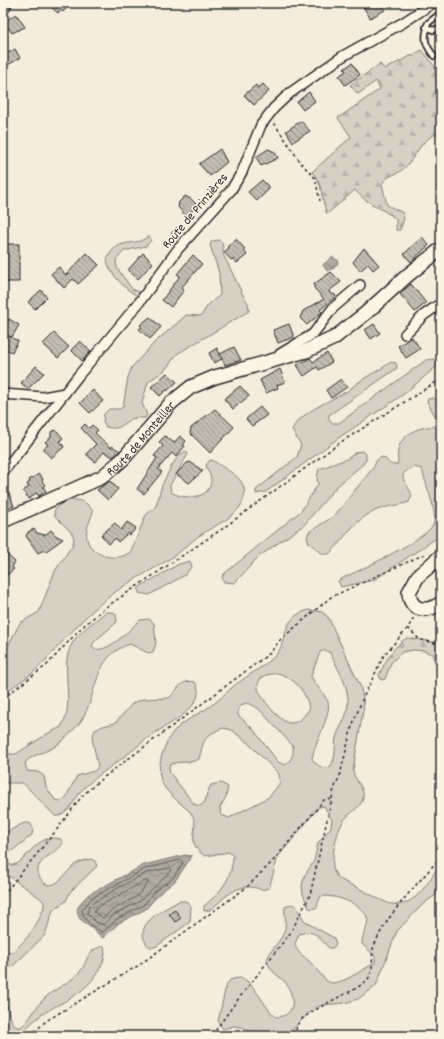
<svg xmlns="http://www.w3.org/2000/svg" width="444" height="1039" font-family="Dekko,sans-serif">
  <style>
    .green { fill: #d6d1c4; stroke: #807e78; fill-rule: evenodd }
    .forest { fill: url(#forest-firs); stroke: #807e78 }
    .water { fill: url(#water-waves); stroke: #7a7771 }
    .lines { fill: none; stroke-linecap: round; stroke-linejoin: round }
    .shore { stroke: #605e5a; stroke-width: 1 }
    .building { fill: url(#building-back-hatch); stroke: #2b2b2b }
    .lane-casing { stroke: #2b2b2b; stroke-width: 8 }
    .street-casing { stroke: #2b2b2b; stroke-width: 12 }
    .secondary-casing { stroke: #2b2b2b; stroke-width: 16 }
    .path { stroke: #2b2b2b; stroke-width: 1.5; stroke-dasharray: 3 3; stroke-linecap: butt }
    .lane { stroke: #fcf5e5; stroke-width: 4.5 }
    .street { stroke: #fcf5e5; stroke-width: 9 }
    .secondary { stroke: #fcf5e5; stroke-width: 13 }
    .labels { text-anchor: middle; stroke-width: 3; stroke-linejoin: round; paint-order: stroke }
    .street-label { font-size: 13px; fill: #2b2b2b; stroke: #fcf5e5 }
  </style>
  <defs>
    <pattern id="forest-firs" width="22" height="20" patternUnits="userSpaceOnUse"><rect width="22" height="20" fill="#d6d1c4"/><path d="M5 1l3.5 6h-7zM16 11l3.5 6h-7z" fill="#b8b4a9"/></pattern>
    <pattern id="water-waves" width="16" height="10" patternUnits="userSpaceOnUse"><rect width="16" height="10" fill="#afaaa0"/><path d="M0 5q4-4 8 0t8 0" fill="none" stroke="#8f8b83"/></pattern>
    <pattern id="building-back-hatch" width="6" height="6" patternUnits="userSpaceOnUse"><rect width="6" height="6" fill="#c2bdb1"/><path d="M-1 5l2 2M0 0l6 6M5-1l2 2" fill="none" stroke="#9e9a90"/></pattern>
  </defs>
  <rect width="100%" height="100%" fill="#f4edde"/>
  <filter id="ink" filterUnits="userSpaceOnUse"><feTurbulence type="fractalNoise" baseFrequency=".025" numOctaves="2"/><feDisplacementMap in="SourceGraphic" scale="8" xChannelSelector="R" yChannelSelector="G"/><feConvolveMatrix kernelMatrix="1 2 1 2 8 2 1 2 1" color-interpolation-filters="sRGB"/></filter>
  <g filter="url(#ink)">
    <g class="green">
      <path d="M147 237H150L151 240 146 246 124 251 116 260 117 268 132 289 141 293 139 296C129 294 103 268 108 257 118 237 136 247 147 237Z"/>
      <path d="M219 240 222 242 224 256 244 297 248 303 249 311 177 354 165 370 148 382 142 403 147 415 145 418C142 419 139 417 135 418 124 419 124 432 106 427L103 421 104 414 109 409H119L123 407 128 377 132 367 154 343 183 318 186 315 201 316 208 305 220 295 219 273 210 245 212 241Z"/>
      <path d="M434 359 437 362V366L404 394 337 439 266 492 256 494V490L297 457 301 445 292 430C297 415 329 401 342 394 349 391 355 384 362 380 372 373 382 369 391 362L396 363 397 368 393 371 329 415V420L332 423H339L426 360Z"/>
      <path d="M433 398 441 404V535L374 580 341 587 338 581 343 578C358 571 431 537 434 523 437 509 425 484 422 469L414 467C393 475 408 482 412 496L409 502C398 506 385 506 375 511 352 521 346 538 329 554H323L309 543 307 537 309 532 334 516 373 468 377 460 382 457 385 458C389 464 391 466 398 464 398 459 397 455 398 451 399 439 412 430 422 428 428 426 433 428 438 424L437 419 427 402 428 399Z"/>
      <path d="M186 451 188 454 170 485 171 492C184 500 211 500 211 480 211 474 207 471 206 465L210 460 214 461C226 471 248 477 244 497 240 517 214 525 199 536 189 543 181 552 171 558 150 572 128 581 109 597 82 617 62 644 38 668 28 678 14 684 3 696V655L20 623 39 612 55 571 73 544 74 538 71 532 55 516 54 511C63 497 85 495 93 512 90 521 85 530 87 539 91 557 120 563 131 551L146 515 156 506 162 485 171 467 179 455Z"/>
      <polygon points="362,451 366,454 366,460 363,464 336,487 304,525 258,557 235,583 224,582 222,577 224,574 301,511 318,484 317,477 319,469 347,459 356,452"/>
      <polygon points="190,561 192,566 185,575 149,595 139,593 138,589 141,586 179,564"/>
      <path d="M308 610 322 612 328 617 361 688 364 705 353 770C353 780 365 786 363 798 362 807 349 813 344 820 338 829 336 840 334 849 330 876 335 878 358 888 367 892 376 898 385 902 413 914 429 881 441 862V891L422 905 397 931 376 986 358 999 345 1003 322 1005 313 1009 294 1028 290 1036H258L242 1027 234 1026 223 1029 218 1021 219 1017 226 986 230 980C233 979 237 978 240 978 252 978 265 1009 276 1017 297 1017 295 995 285 982 281 977 274 974 271 969 269 966 268 962 267 960 270 949 280 943 284 932 287 923 284 915 285 907L291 904 296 906 304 920 309 924 334 938 336 944 333 948H329C318 937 316 929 299 934L295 944C295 951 305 957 310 962 316 968 321 976 327 981 337 989 364 968 375 963V956L362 944C361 935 370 926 367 917 363 904 332 893 320 897L317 907 312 909 309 908 303 894 302 885 305 875 314 861 318 843 331 827 332 820 324 806 319 807 278 857 269 888 262 890C239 880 227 896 210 910L204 911V906C221 892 232 879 233 856L229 852 205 856C183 842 202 828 191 813 182 804 170 796 163 785 154 769 164 744 174 731 181 723 200 713 209 707 219 701 226 692 235 685 248 675 262 668 274 657 290 642 278 619 308 610ZM325 650 330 653C341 675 354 693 345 718 342 725 338 730 336 738 334 748 337 758 330 767 322 770 317 765 312 759 314 745 332 713 328 702 324 692 315 686 311 676L320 652ZM278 673C294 678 307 692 309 709 305 716 298 724 289 723 280 722 259 696 258 688 257 685 259 682 260 679L266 675ZM248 703 258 708 293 746C294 754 292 760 285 765L278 762 253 729 238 715V709L243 704ZM223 728 232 730 248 743 279 774 280 783 269 797 229 818 221 815 220 807 226 797 228 787 221 783 211 785 207 793 205 802 200 806 194 804 170 773 169 766C177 759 189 765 199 759 204 740 203 736 223 728Z"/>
      <path d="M106 612H113L116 614 117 622 95 641 92 646 94 649C109 653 130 629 140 620L149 619 154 623 156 643 153 652 148 653 130 644C92 656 99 693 81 721 75 729 65 739 57 745 47 753 33 753 25 763L27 771 38 772 44 776 46 787 55 800 61 801 65 799 77 776 94 771 98 767 92 738 95 730 103 726 115 723 133 703 143 699 169 698C179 689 180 679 195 682 210 705 168 724 152 735 145 740 139 745 133 750 116 764 95 776 80 792 74 800 67 818 55 816L23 783H3V707L5 710V748L8 754H16L47 734 61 727C78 701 55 662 76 638 84 628 96 620 106 612Z"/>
      <path d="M24 823H30L33 828 32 835 7 855 9 865C27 868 32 832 61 839L63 843C58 853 43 856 39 866 37 870 38 875 40 878 53 898 67 869 76 864 81 861 86 860 91 859L95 861 97 866 70 892 66 901 53 910 45 935 12 967H8L3 963V952L10 953C23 946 41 921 44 906V902L40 898 3 872V834Z"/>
      <path d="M179 901H186L191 906 190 922 157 946C152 948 149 948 146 943 133 923 165 909 179 901Z"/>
      <path d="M104 946C106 953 104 960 101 966 86 996 64 999 40 1016 32 1022 26 1028 20 1036H3V992L12 1022 16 1027H21C31 1019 34 1009 43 1000 53 989 68 984 78 974 89 963 84 950 104 946Z"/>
    </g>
    <g class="forest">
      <path d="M422 50 435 67 436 82 441 88V133C421 136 416 159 402 170 394 176 387 175 382 184L387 205 403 213 404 219 400 230H396V219C383 208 366 204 355 190L327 214C321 200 323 182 312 172L351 137 338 118 380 89 376 81 358 94 350 85 380 64 385 69Z"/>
      <path d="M407 638 441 643V664L435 663 432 654 424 651 414 650 402 652 391 663 385 679 381 680 379 675C385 662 394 645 407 638Z"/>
    </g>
    <g class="water">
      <polygon points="332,257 339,261 334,268 327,271 323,265"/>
      <polygon points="185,855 192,856 175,881 159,894 146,909 119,923 103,938 79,918 77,909 82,901 89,894 144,865"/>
    </g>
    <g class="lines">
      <g class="shore">
        <path d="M181 860 183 863 172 879 156 890 143 905 117 919 103 932C95 930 82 919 82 910L92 898 145 869Z"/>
        <polygon points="170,868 172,870 140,901 114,915 103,925 96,922 87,913 89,907 94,902 125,884 146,873"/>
        <polygon points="145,881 148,881 148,883 136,897 112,910 103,918 94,912 98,907"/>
      </g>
    </g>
    <g class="building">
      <polygon points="52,3 72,3 63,12 60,10 58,13 51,7 54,4"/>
      <polygon points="369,3 381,3 385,10 370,18 363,6"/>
      <polygon points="16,14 25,27 12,33 4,22"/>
      <polygon points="15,49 20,58 6,66 3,56"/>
      <polygon points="352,63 360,75 345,85 339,76 346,71 344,69"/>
      <polygon points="263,84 269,91 254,105 244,95 256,85 258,88"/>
      <polygon points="309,92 315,101 303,110 297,102"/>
      <polygon points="301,121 310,131 293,142 286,131"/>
      <polygon points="220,149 227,162 210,176 199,164"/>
      <polygon points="268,149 275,152 278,158 261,166 256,157"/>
      <polygon points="262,180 270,188 257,201 248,192"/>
      <polygon points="185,196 191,199 198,206 186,216 178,207 179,202"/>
      <polygon points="177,227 182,232 176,238 171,234"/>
      <polygon points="422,237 429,245 411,262 404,254"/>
      <polygon points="236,239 245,249 244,251 247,255 237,263 233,259 231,260 224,252 229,248 227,247"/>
      <rect x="3" y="244" width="16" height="38"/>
      <polygon points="364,248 379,265 373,270 368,264 360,271 353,262"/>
      <polygon points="87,253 99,265 78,284 73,279 64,288 51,274 59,267 66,275"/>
      <polygon points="143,253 153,263 138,279 128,270"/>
      <polygon points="193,255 202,264 181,288 184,290 171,307 162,300 180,276 177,274"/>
      <polygon points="331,272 341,282 329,291 332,295 334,294 336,296 320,310 322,312 307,325 300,318 303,311 324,299 314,288 314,284"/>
      <polygon points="411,284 426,303 415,312 400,294"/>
      <polygon points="41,290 47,297 35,309 28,302"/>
      <polygon points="150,317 161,327 150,339 139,329 142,327 140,325"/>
      <polygon points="9,319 19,325 12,337 8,336 18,341 12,352 3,348 3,342 7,336 3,334 3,330"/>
      <polygon points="289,324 294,337 278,343 273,330"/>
      <polygon points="374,324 380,333 371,339 365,330"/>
      <polygon points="54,333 69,347 58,358 43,344"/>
      <polygon points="412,337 420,349 406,358 398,346"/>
      <polygon points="80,341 91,351 82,361 71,350"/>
      <polygon points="234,347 241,360 225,365 220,354"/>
      <polygon points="217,348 222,359 214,363 209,353"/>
      <polygon points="327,353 332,362 319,370 317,367 304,376 297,365 310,358 313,362"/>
      <polygon points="36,366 44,373 28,389 21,383"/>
      <polygon points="280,369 285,382 277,385 278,388 266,393 260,380"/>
      <polygon points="167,373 177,382 167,391 166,390 160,396 151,387"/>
      <polygon points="341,379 347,387 331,398 326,390"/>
      <polygon points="240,386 249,396 233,409 224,399"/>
      <polygon points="93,390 103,401 90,413 80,403"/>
      <polygon points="260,407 267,415 252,426 246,419"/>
      <polygon points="215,409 234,427 210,453 190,433 191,428"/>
      <polygon points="85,424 89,428 92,425 98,430 95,433 111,448 112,446 120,451 113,457 104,452 95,462 86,454 96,444 81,428"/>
      <polygon points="54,430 57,431 63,438 60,441 64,447 51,458 43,449 48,445 45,442 51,437 51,432"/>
      <polygon points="165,436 174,443 180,436 186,441 183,445 185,446 176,457 172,453 158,469 162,472 144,494 137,489 157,458 154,456 163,446 159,442"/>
      <polygon points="190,462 203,471 189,483 176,474 187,463"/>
      <polygon points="39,474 43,479 42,481 45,485 43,487 46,491 39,496 36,493 29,499 23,491 29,487 27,484 30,482 29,480"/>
      <polygon points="110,481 118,489 108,500 97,490"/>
      <polygon points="9,493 14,506 3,510 3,496"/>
      <polygon points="127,522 136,528 130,535 128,533 118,542 116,538 109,544 101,535 115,523 121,530"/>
      <polygon points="34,529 37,533 45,535 51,530 55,535 63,539 45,552 44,550 38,553 26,536 28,532"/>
      <polygon points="6,554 15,562 12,567 14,569 7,575 3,571 3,557"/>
      <polygon points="175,910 181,918 175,922 169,914"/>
    </g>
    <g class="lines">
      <g class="lane-casing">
        <g id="lane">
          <polyline points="441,13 428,23 426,27 433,30 441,28"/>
          <path d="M427 29C423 40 427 47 434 56"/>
        </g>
      </g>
      <g class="street-casing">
        <g id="street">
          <polyline points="405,334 424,315 441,303"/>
          <polyline points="280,354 313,334 333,308 360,285"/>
          <polyline points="3,394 43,397 65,393"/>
          <polyline points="3,472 78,376 138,304 178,249 231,190 242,172 261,125 274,108 290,93 343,56 404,22 433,3"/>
        </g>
      </g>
      <g class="secondary-casing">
        <g id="secondary">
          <polyline points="3,7 5,3"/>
          <path id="s1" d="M3 521 102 477 123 459 171 403 191 387 215 377 306 351 334 338 366 313 408 275 441 249"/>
          <path d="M441 556 418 576 409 592C410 613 428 612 441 603"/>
        </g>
      </g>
      <g class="path">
        <polyline points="274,123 301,163 315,178 320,201"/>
        <polyline points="441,465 439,481 441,489"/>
        <polyline points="408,628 419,639 441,645"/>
        <polyline points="3,698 47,665 81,628 106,607 222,529 341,442 441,379"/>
        <polyline points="3,895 55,832 82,796 100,780 270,653 280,640 331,597 427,553"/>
        <polyline points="30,1036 46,1021 139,965 247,887 273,861 324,800 332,799"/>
        <polyline points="214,1036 217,1028 236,1002 291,932 310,895 334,789 340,775 352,726 363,698 384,655 408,628 414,617"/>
        <path d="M295 1036 297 1025 303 1018C313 1011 324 1005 335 999 345 994 357 989 366 981 376 972 370 957 374 946 388 911 418 885 441 856"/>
      </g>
      <use href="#lane" class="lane"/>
      <use href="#street" class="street"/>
      <use href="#secondary" class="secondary"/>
    </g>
  </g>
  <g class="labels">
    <g class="street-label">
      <text transform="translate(194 210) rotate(-50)" y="5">Route de Prinzières</text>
      <text dy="5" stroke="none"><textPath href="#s1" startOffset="163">Route de Monteiller</textPath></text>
    </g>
  </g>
  <rect width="444" height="1039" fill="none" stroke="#fcf5e5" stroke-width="16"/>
  <rect x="8" y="8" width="428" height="1023" fill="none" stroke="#2b2b2b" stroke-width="1.5" filter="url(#ink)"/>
</svg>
